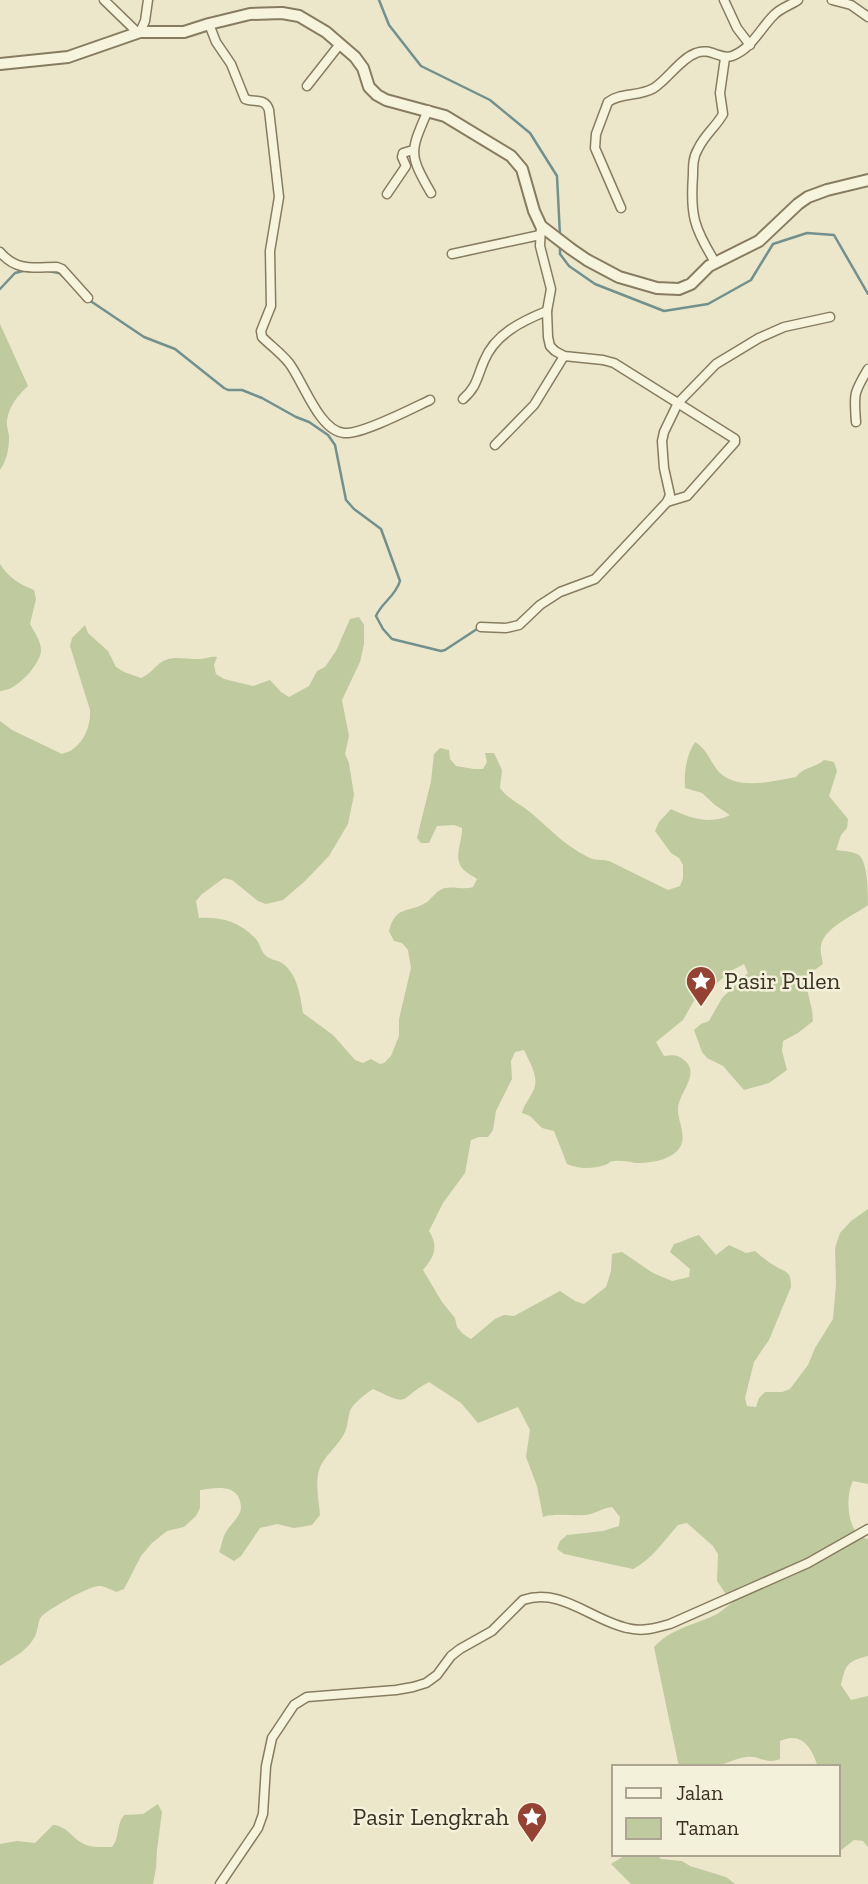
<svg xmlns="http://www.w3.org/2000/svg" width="868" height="1884" font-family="'Zilla Slab',serif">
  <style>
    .green { fill: #bfca9f }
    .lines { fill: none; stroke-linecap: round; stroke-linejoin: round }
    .stream { stroke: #72908d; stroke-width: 2.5 }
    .minor-casing { stroke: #887c60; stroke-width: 11 }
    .tertiary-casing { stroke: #887c60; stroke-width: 14 }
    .minor { stroke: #f7f4de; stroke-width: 8 }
    .tertiary { stroke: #f7f4de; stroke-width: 10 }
    .labels { text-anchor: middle; stroke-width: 5; stroke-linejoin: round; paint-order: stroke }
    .poi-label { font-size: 24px; fill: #3a3122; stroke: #f4f1da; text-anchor: start }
  </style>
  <rect width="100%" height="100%" fill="#ece7cb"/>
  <g class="green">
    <path d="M0 324 28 386C18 395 9 406 7 420 6 425 9 432 9 437 9 449 7 460 0 470Z"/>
    <path d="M0 564C9 578 19 584 34 590L36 599 30 624C34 632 42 642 41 652 39 664 22 683 11 688 9 689 2 691 0 691Z"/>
    <path d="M359 617 364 625V644L360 662 342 700 349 736 345 754 349 763 354 795 348 824 329 856 305 881 283 900 266 904 258 901 232 880 224 878 202 894 196 901 199 918C221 917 238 921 255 938 260 943 261 952 266 956 271 960 277 960 282 963 298 975 300 995 303 1013L333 1035 355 1060 363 1063 371 1059 380 1064 384 1063 391 1056 399 1036V1019L411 968 408 950 402 943 394 941 389 931C396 904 409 914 427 902 433 897 437 890 445 888 455 886 464 890 473 887L477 879C473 876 465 872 462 868 453 857 463 840 462 828L454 825 437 826 429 843H421L417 838 431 781 434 754 440 748 449 750 450 759 456 766 474 769H483L487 762 485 753H494L502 770 500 788C508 799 520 804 530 812 549 828 565 846 588 857 594 861 602 859 609 861L668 890 680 886 683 878V865L679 858 671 853 655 831 659 822 671 809C689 818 711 825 730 815L715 805 702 793 685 788C684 772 686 756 695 742 708 750 710 762 719 772 737 791 774 781 796 777 803 767 815 768 824 760L834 762 837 771 829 796 848 819 847 828 841 835 836 850C843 851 853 851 859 855 868 863 868 893 868 905 855 915 823 928 821 946 820 951 822 959 823 964L809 974 805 981 812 1010 813 1021 798 1033 783 1041 782 1051 787 1070 769 1083 744 1090 723 1066 707 1058 702 1052 694 1030 701 1024 709 1021 722 998 748 973 744 964 729 972 716 984 707 985 695 999 683 1020 656 1042 664 1056C671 1055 678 1054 684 1060 702 1074 677 1094 678 1110 678 1123 689 1139 677 1151 667 1161 650 1163 636 1163 629 1162 622 1160 615 1161 606 1162 613 1162 605 1165 592 1169 579 1169 567 1164L554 1131 542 1128 530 1116 522 1113C524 1105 528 1101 532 1093 541 1079 530 1063 524 1050L515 1052 511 1061 512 1079 496 1111 493 1130 488 1137H479L471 1140 465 1173 443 1203 429 1231C439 1247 434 1257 423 1270L442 1302 455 1318 457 1327 463 1334 471 1339 495 1319 504 1315 514 1316 560 1291 575 1301 584 1304 606 1287 611 1271 612 1254 622 1252 653 1273 672 1281 689 1277 690 1269 670 1252 674 1244C683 1242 690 1237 699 1235L716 1255 729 1245 746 1253 755 1251C761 1256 768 1262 775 1266 786 1273 791 1270 791 1287L769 1340 754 1362 745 1398 747 1406 756 1407 759 1398 765 1392H782L790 1389 808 1365 815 1348 833 1319 836 1284 835 1248 840 1233 851 1221 868 1209V1484L853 1481C845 1496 846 1536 868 1539V1656C846 1662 846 1664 841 1685L851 1700 868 1696V1847L863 1841 854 1840 840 1851 838 1850V1767H818C812 1748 802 1731 780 1741V1759C765 1765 760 1755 746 1757 736 1758 725 1765 713 1766 702 1768 690 1767 679 1767L654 1647C669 1630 693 1625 713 1616 720 1613 726 1607 732 1603L717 1581 718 1554 713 1546 687 1523 678 1525C664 1541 652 1559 633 1569L564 1554 557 1549 560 1541 567 1535 603 1531 619 1526 620 1517 612 1507C601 1508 594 1515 584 1515 570 1516 556 1513 543 1517L537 1486 526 1457 530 1430 518 1407 478 1423 461 1403 429 1382C397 1399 413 1408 373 1389 365 1394 358 1400 352 1407 347 1415 349 1425 344 1434 338 1446 323 1457 319 1470 315 1484 319 1501 320 1515L312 1525 294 1528 277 1524 260 1528 241 1556 234 1561 219 1552C222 1546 222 1538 226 1532 229 1526 236 1521 239 1514 242 1510 241 1503 239 1498 233 1484 213 1488 200 1490V1508L196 1516 184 1527 167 1531 152 1543 141 1556 124 1589 116 1592C112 1590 106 1587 101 1586 91 1584 53 1607 44 1614 37 1620 39 1626 36 1634 30 1649 13 1658 0 1666V721L12 730 62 754C66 752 70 752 73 749 85 741 91 724 90 710L70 646 72 638 85 625 88 633 108 651 116 667 124 672 141 678C150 674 153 669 160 663 172 654 187 660 200 659 207 659 210 656 217 657L214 665 216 674 224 679 253 686 270 680 281 692 289 697 309 686 317 671 325 667 336 651 350 619Z"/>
    <path d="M158 1804 162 1812 157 1850 156 1868 153 1884H0V1844L17 1841 35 1843 53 1825C67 1826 71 1837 82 1843 90 1848 103 1847 112 1847 120 1837 116 1825 124 1815L143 1814Z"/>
    <polygon points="627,1854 656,1854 661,1859 682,1861 690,1866 726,1877 735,1884 631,1884 611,1864"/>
  </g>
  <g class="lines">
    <g class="stream">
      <polyline points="379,0 389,25 421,66 490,100 530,133 557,176 560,236"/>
      <polyline points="560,247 560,254 569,266 595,284 664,311 708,304 751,280 773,244 807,233 834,235 868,294"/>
      <polyline points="48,271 59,273 64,277"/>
      <polyline points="0,289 15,273 27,270"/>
      <path d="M89 300 144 337 175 349 224 388 228 390H242L262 398 296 417 309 422 328 435 335 445 346 500 354 509 381 529 400 581C395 597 382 602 376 616L383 629 392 639 441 651 445 650 477 629H480"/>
    </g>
    <g class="minor-casing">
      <g id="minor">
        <polyline points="104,0 137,32"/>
        <polyline points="724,0 737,28 750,45"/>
        <polyline points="832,0 851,5 868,17"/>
        <path d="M209 24 216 42 231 64 245 99C254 103 265 97 269 110L279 197 270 251 271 306 261 331 262 337C271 346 281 353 289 363 303 381 319 431 344 433 361 435 413 408 430 400"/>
        <polyline points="140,32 145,21 148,0"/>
        <polyline points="307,86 340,44"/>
        <path d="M428 110C410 152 408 153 431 193"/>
        <polyline points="387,194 406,166 402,157 403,153 413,150"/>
        <path d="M621 208 595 148 596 134 608 102C621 92 639 97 654 88 669 78 680 59 696 53 710 47 720 60 732 56 753 48 760 28 775 14 781 8 791 5 798 0"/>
        <polyline points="541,226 540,246 551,289 547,311 548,337 550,346 555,351 564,356 603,360 614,363 735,439 735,442 687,496 667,502"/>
        <path d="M0 252C17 272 34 267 57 267L62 269 88 298"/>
        <polyline points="452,254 540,235"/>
        <path d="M715 262C694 228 690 215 693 175 693 166 693 157 698 149 705 134 716 127 723 114L720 93 725 58"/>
        <path d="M463 399C477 387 477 377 484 361 495 334 522 321 547 311"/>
        <path d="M856 422C854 394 853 394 868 369"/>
        <polyline points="495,445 534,405 564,356"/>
        <polyline points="481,627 506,628 519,625 540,605 560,592 595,579 667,502 670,495 664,468 662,441 664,432 678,403 716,364 759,338 784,327 830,317"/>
        <path d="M220 1884 258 1828 263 1814 266 1766 272 1738 294 1705 307 1697 396 1690 413 1687 426 1683 437 1675 451 1656 460 1649 492 1631 523 1600C561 1587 591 1620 627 1628 642 1632 656 1628 670 1624L808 1563 868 1529"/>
      </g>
    </g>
    <g class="tertiary-casing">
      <polyline id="tertiary" points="0,64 68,57 140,32 184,32 209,24 250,14 282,13 299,16 326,32 355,57 363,68 369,87 377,95 386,100 445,116 511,156 522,169 534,211 541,226 571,249 587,260 619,277 657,288 679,289 691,284 709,266 759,241 798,204 808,197 827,190 868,180"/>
    </g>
    <use href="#minor" class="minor"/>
    <use href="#tertiary" class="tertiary"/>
  </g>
  <defs>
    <g id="sight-pin" transform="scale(1.575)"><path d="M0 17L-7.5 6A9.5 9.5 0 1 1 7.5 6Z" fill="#934234" stroke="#f4f1da"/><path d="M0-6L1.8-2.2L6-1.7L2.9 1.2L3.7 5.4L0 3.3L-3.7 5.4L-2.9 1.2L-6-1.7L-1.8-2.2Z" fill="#fff"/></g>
  </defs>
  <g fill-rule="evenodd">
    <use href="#sight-pin" x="701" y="981"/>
    <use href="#sight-pin" x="532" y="1817"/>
  </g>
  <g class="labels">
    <g class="poi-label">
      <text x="724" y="989">Pasir Pulen</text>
      <text x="509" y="1825" text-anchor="end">Pasir Lengkrah</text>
    </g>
  </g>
  <rect x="612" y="1765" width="228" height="91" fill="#f4f1da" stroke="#aaa490" stroke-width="2"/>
  <rect x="626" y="1788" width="35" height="10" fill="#f7f4de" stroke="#aaa490" stroke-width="2"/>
  <text x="676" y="1800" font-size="21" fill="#3a3122">Jalan</text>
  <rect x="626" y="1818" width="35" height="21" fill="#bfca9f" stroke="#aaa490" stroke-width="2"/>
  <text x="676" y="1835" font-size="21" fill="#3a3122">Taman</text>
</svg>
